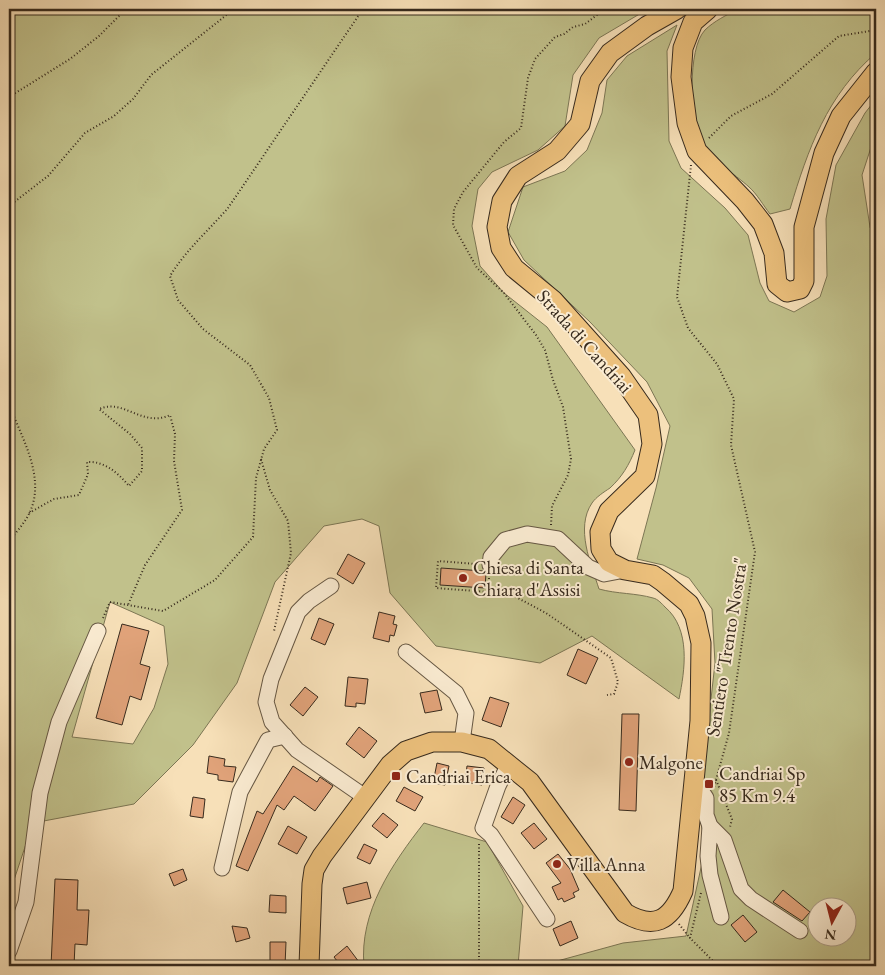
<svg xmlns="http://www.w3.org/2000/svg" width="885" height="975" font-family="'EB Garamond',serif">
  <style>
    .green { fill: #c1c18b; stroke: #7c7654; fill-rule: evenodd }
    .building { fill: #e1a37a; stroke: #372a1d }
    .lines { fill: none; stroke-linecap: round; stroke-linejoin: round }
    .minor-casing { stroke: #675844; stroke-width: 17 }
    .major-casing { stroke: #372a1d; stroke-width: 21 }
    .path { stroke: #372a1d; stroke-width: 2; stroke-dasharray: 1 2.5; stroke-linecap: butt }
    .minor { stroke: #faebd1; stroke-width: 15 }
    .major { stroke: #ecc07c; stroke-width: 19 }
    .poi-dot { fill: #8f2418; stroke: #faebd1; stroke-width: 2 }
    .labels { text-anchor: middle; stroke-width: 4; stroke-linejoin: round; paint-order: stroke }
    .street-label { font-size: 19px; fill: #372a1d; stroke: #faebd1 }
    .poi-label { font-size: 19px; fill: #372a1d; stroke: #faebd1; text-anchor: start }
  </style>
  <rect width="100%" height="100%" fill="#f7e0b8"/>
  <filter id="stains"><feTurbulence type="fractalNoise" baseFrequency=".004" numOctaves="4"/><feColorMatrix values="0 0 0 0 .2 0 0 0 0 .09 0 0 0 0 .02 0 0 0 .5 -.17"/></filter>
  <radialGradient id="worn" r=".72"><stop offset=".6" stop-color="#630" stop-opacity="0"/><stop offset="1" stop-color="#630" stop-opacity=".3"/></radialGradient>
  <g class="green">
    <path d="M9 9H648L599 38 573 75 565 126 538 150 492 172 478 189 472 226 480 266 504 293 547 327 635 450C629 465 622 477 610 488 604 492 596 497 592 503 575 528 591 564 599 589 617 594 636 593 653 598 658 599 662 604 665 607 691 629 685 670 679 699L592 636 540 663 436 646 390 593 379 526 362 519 324 526 275 582 237 683 193 745 134 804 33 823 9 895ZM110 602 164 626 168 664 154 708 133 744 72 737Z"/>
    <path d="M738 9H876V53C827 95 808 149 790 209L770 214C763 205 757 194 749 187 735 174 709 159 701 142 690 119 687 49 705 30 714 21 727 15 738 9Z"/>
    <path d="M677 25 667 51 669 141 681 168 725 208 748 235 760 283 769 301 794 312 820 297 827 276 826 219 836 165 865 113 876 99V132L862 175 870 227 876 244V966H539L623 943 686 936 704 854 700 798 715 663 712 609 689 578 663 565 637 559 656 488 670 426 647 382 590 322 524 260 508 232 523 187 565 171 587 150 602 113 607 80 627 56ZM818 908H848V938H818Z"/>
    <path d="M424 823 487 842 523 906 518 966H364C359 912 392 864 424 823Z"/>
  </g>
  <g class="building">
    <polygon points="348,554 365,563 353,584 337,574"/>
    <polygon points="441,568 483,571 486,573 485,588 440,585"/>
    <polygon points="379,612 395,616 393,624 397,625 394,636 390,635 389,642 373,638"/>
    <polygon points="319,618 334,624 325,645 311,639"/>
    <polygon points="122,624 149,631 140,664 150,667 141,700 130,696 122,725 96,718"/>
    <polygon points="578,649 598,658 586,684 567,675"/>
    <polygon points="348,677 368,679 365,704 356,703 356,707 345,706"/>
    <polygon points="305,687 318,697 303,716 290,705"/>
    <polygon points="437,690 442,710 425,713 420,693"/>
    <polygon points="490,697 509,703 501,727 482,720"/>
    <polygon points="622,714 639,714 636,811 619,810"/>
    <polygon points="359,727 377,741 364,758 346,744"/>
    <polygon points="209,756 225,759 224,766 236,767 233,782 218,780 218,775 207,773"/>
    <polygon points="437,763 449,766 445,785 433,783"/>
    <polygon points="293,766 317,782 320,777 333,786 315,811 294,796 284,810 277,805 248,871 236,866 257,811 263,814"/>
    <polygon points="467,766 484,768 482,785 465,782"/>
    <polygon points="404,787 423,797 415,811 396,801"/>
    <polygon points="193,797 205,799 203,818 190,816"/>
    <polygon points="513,797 525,805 513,824 501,817"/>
    <polygon points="383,813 398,825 387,838 372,826"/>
    <polygon points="534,823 547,839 534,849 521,833"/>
    <polygon points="288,826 307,837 297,854 278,844"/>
    <polygon points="364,844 377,850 370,864 357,858"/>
    <polygon points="558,854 570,869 579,890 573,893 575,897 564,902 562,898 558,900 552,887 561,883 546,863"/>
    <polygon points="183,869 187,880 174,886 169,874"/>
    <polygon points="55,879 78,880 77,910 89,910 87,945 75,944 74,966 51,966"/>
    <polygon points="367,882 371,898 347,904 343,888"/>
    <polygon points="783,890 810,912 802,921 773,902"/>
    <polygon points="270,895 286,896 286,913 269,912"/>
    <polygon points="743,915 757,932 745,942 731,925"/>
    <polygon points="571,921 578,938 560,946 553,929"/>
    <polygon points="232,926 247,928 250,938 236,942"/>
    <polygon points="270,942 286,942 285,966 270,966"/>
    <polygon points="347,946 362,966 341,966 334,957"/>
  </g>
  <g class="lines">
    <g class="minor-casing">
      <g id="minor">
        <polyline points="490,565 491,557 505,540 527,534 558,539 588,567 604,574 625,570"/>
        <polyline points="331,586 309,601 298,612 271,679 266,702 272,722 297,750 365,797"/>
        <polyline points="406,652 456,693 466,713 462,742"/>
        <polyline points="509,764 498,786 483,828 491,835 547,919"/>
        <polyline points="693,778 706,798 706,815 710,826 724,840 741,889 751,899 800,931"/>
        <polyline points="710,826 708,856 710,875 721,917"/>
        <polyline points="222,868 240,792 268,740 285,736"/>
        <polyline points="9,951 26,902 40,793 59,722 98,631"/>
      </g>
    </g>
    <g class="major-casing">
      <g id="major">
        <polyline points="708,9 693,22 683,48 681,77 687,123 697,151 745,201 763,224 774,253 777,284 787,292 800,289 804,281 804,227 824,153 841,116 876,72"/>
        <path d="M309 966 312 884 314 870 322 856 390 765 406 751 432 742H462L489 749 530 782 625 913C654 930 670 921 683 891L700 721 701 643 695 616 689 604 663 582 653 575 625 570 609 562 601 549 600 532 609 511 645 476 652 444 648 415 621 376 553 300 514 268 501 248 497 227 502 201 518 176 557 151 580 124 590 81 610 53 647 26 677 9"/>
      </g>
    </g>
    <g class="path">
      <polyline points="9,97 70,59 99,36 126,9"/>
      <polyline points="709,138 731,116 772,94 839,36 876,30"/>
      <polyline points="691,165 677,297 688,328 717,364 734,399 731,445 755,552 729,733 714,787"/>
      <polyline points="9,206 48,176 85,133 114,116 133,99 151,75 234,9"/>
      <path d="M9 404C21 437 47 478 29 514 24 524 15 533 9 542"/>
      <polyline points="261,459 270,490 288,521 291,553 274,631"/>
      <path d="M29 513 54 499 79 495 88 474 87 462C105 461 118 473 129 486L142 471V448L130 434 99 409C124 398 142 428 170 415L175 434 174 461 182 510 145 565 128 605"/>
      <polyline points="551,525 552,506 568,475 571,459 563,407 553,380 545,350 536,335 504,293 477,268 453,225 454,209 463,192 504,142 521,128 528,78 535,59 555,37 564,34 573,27 585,24 605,9"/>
      <polyline points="476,564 438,561 436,588 488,592"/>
      <polyline points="489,578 488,592 514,596 546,613 611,658 618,682 614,694 607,695"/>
      <path d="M103 618 110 602 163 611 215 580 253 537 256 478 264 449 277 430 269 398 250 365 203 329 178 300 170 276C186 250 208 231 228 208L363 9"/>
      <polyline points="716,780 732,819 730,827"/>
      <polyline points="479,844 479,966"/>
      <polyline points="701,893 690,938 718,966"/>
      <polyline points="679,924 690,938"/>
    </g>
    <use href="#minor" class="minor"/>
    <use href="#major" class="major"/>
  </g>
  <g class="poi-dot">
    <circle cx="463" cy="578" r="5"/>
    <circle cx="629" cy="762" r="5"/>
    <rect x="391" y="771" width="10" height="10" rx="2.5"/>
    <rect x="704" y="779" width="10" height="10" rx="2.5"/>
    <circle cx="557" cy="864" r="5"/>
  </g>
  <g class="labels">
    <g class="street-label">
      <text transform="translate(585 341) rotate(48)" y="7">Strada di Candriai</text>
      <text transform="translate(726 647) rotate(-81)" y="7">Sentiero "Trento Nostra"</text>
    </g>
    <g class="poi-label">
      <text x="473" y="574">Chiesa di Santa<tspan x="473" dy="22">Chiara d'Assisi</tspan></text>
      <text x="639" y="769">Malgone</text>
      <text x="719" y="780">Candriai Sp<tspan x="719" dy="22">85 Km 9.4</tspan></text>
      <text x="406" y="783">Candriai Erica</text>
      <text x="567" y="871">Villa Anna</text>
    </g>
  </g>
  <rect width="885" height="975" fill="none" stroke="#f7e0b8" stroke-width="30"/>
  <rect x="10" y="10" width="865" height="955" fill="none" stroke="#372a1d" stroke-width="2.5"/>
  <rect x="15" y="15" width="855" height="945" fill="none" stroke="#372a1d"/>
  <g transform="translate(832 922) rotate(187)"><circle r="24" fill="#faebd1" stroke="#ac9e89"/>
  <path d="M0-4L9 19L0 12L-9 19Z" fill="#8f2418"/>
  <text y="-8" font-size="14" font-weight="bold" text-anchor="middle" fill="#372a1d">N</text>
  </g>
  <rect width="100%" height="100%" filter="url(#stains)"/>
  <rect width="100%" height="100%" fill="url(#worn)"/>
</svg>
